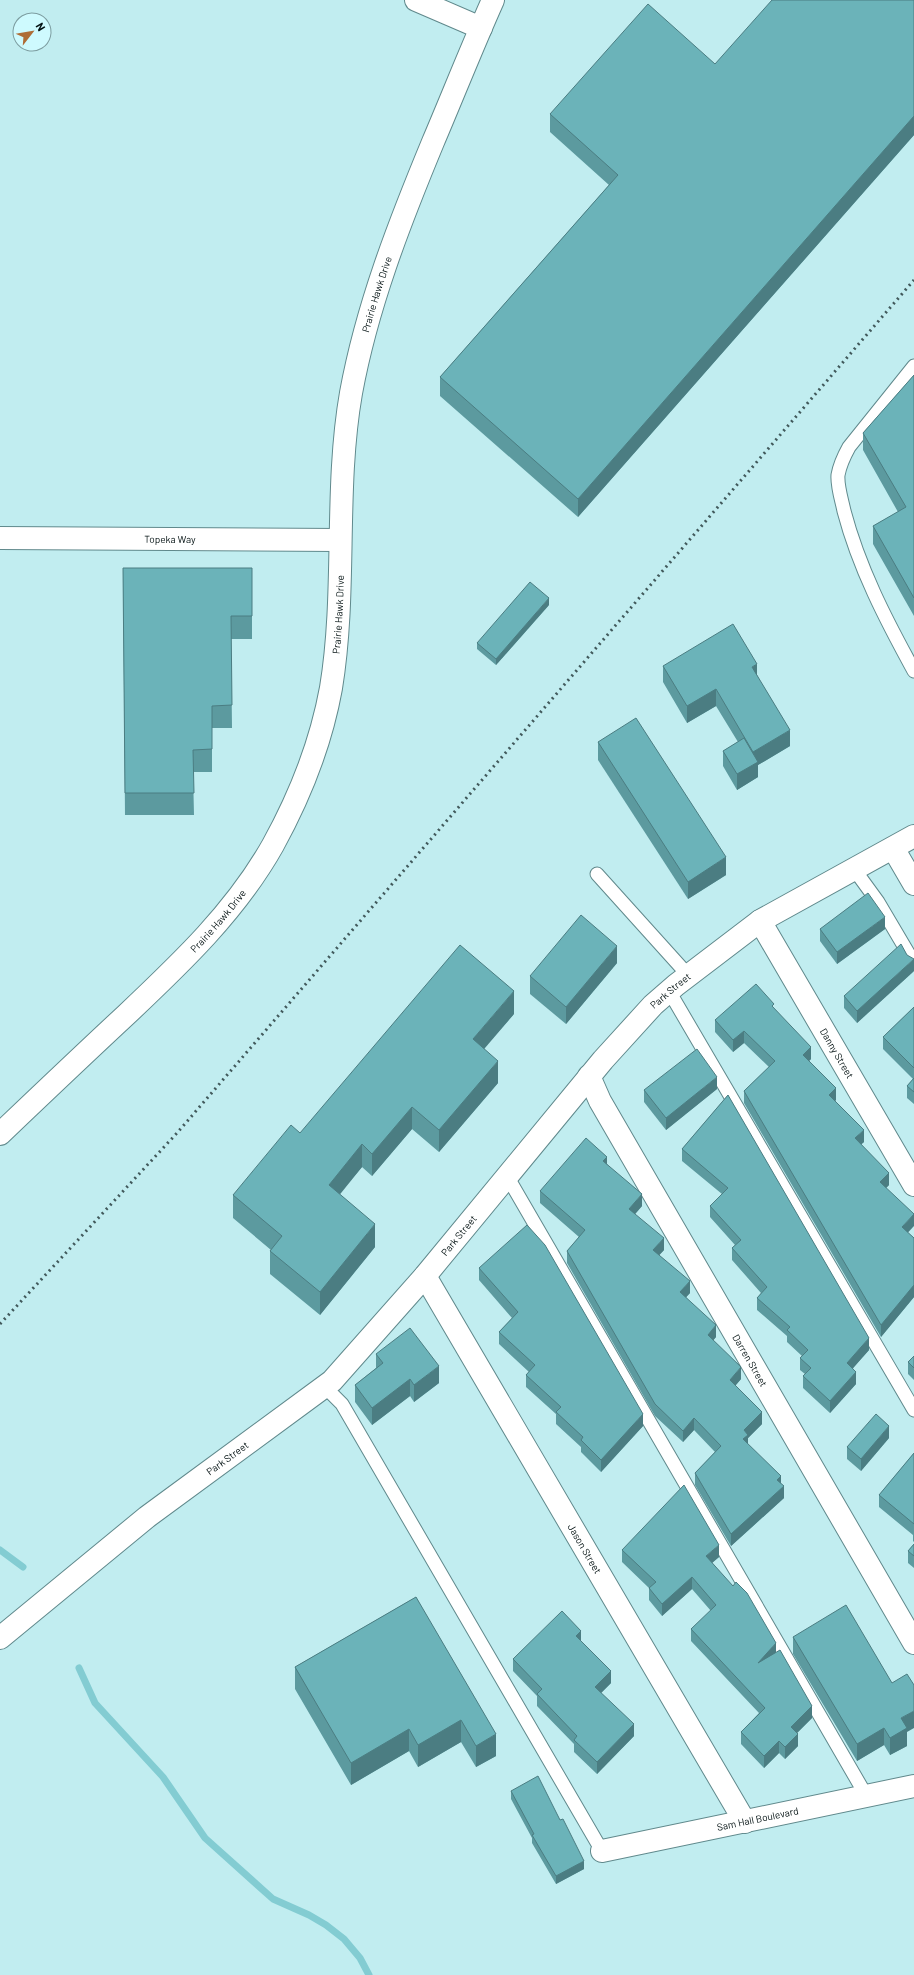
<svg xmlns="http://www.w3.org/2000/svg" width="914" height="1975" font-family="Barlow,sans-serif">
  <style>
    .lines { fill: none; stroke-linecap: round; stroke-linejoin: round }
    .stream { stroke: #83ccd2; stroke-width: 7 }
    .service-casing { stroke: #60898c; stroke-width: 15 }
    .minor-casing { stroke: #60898c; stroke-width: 24 }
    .tertiary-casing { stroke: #60898c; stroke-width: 24 }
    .service { stroke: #fff; stroke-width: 13 }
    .minor { stroke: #fff; stroke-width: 22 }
    .tertiary { stroke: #fff; stroke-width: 22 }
    .rail { stroke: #41595b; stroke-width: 3; stroke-dasharray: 2 4; stroke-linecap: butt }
    .wall { fill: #5c9a9f }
    .shaded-wall { fill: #4b7d82 }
    .building { fill: #6bb3b9; stroke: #4b7d82 }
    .labels { text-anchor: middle; stroke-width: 4; stroke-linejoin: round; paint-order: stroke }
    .street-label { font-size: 10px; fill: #031112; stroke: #cefafe }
  </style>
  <rect width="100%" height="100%" fill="#c1edf0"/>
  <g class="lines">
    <g class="stream">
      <polyline points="0,1550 23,1567"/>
      <polyline points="79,1668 95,1703 163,1777 205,1838 273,1899 309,1915 326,1925 344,1939 360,1958 369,1975"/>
    </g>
    <g class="service-casing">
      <g id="service">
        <path d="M914 366 849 447C844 456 840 464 838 475 837 486 842 501 844 511 859 568 886 620 914 671"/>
        <polyline points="854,869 878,902 914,963"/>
        <polyline points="597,874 688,975"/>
        <polyline points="669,991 914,1410"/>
        <polyline points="507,1176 867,1797"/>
        <polyline points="325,1387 342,1404 349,1416 602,1851"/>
      </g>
    </g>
    <g class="minor-casing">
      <g id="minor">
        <polyline points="416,0 481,28"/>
        <path id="s1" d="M0 538 340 540"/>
        <polyline points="893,848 914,884"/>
        <path id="s2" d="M760 921 914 1185"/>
        <path id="s3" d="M589 1076 600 1101 914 1643"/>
        <path id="s4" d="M0 1134C42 1094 84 1054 126 1015 181 963 236 911 273 845 300 796 321 743 331 688 347 591 334 490 351 393 367 306 399 224 433 142 453 95 472 47 493 0"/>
        <path id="s5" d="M425 1276 745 1822"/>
        <path id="s6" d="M602 1851 914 1786"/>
      </g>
    </g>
    <g class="tertiary-casing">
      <g id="tertiary">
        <path id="s7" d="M0 1638 147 1517 332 1381 425 1276 603 1060 653 1005 676 985 760 921 914 836"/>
      </g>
    </g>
    <use href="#service" class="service"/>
    <use href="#minor" class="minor"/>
    <use href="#tertiary" class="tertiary"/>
    <polyline class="rail" points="0,1324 177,1133 914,280"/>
  </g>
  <g class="wall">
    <polygon points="914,0 914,135 578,517 440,396 440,377 609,185 550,132 550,114 715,64"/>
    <polygon points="914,375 914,616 873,544 873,526 898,512 863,450 863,433"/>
    <polygon points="123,568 252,568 252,639 231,639 232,728 212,728 212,772 193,772 194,815 125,815"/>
    <polygon points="549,605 496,665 477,649 477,643"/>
    <polygon points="663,666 757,675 790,746 758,765 758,777 737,790 723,766 723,751 738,742 716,706 687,723 663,682"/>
    <polygon points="598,742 726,875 688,899 598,760"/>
    <polygon points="820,929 885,929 837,964 820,941"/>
    <polygon points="617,963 566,1024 530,994 530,976"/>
    <polygon points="914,971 857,1023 844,1008 844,996"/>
    <polygon points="914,1007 914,1104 907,1098 907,1086 913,1079 883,1049 883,1037"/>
    <polygon points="774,1009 811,1059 809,1061 836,1100 835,1101 864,1142 861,1144 889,1185 886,1188 908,1233 914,1238 914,1297 881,1337 744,1103 744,1091 769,1067 744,1043 733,1052 715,1032 715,1020"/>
    <polygon points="514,1014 484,1048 498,1083 439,1152 412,1129 372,1176 362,1167 339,1194 375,1247 320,1315 270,1274 270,1251 271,1250 233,1218 233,1195 300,1133"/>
    <polygon points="717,1089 666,1130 644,1102 644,1090"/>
    <polygon points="728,1095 869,1350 853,1368 856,1384 830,1413 803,1388 803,1376 805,1374 800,1370 800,1358 802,1356 787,1342 787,1336 757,1310 757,1298 761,1293 732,1260 732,1248 735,1245 710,1217 710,1206 722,1194 682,1161 682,1149"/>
    <polygon points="607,1164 642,1206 635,1214 664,1250 659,1255 690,1293 686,1297 716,1337 713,1340 741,1379 735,1386 762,1424 748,1438 748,1444 781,1483 784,1498 731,1546 695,1485 695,1473 715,1452 694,1430 683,1442 655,1416 567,1263 567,1251 579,1237 540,1203 540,1191"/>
    <polygon points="479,1268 643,1426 601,1472 581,1452 581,1447 556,1424 556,1414 526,1387 526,1375 529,1372 499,1344 499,1332 512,1318 479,1280"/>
    <polygon points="376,1354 439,1383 414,1402 410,1396 372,1425 355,1402 355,1385 376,1368"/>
    <polygon points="914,1356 914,1380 908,1374 908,1362"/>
    <polygon points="889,1438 861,1471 847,1459 847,1447"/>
    <polygon points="914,1453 914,1542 913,1541 913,1535 879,1507 879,1495"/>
    <polygon points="914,1544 914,1568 908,1563 908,1551"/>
    <polygon points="622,1550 719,1557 712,1563 776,1653 812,1718 797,1733 798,1746 785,1759 779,1753 764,1768 741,1744 741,1732 759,1713 691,1641 691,1629 711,1611 692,1589 662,1616 649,1600 649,1588 622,1562"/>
    <polygon points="416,1597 496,1756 476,1767 461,1742 418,1767 409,1751 351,1785 295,1689 295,1667"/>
    <polygon points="793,1637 907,1732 907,1746 890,1755 884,1745 857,1761 793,1654"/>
    <polygon points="581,1641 611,1683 601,1693 634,1736 597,1774 574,1752 574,1744 537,1706 537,1696 513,1671 513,1659"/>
    <polygon points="511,1791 584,1869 556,1884 532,1843 532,1838 511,1799"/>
  </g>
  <g class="shaded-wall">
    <polygon points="914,116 914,135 578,517 578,499"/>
    <polygon points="549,598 549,605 496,665 496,659"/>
    <polygon points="757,664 757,681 752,667"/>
    <polygon points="716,689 716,706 687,723 687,706"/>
    <polygon points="790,730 790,746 758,765 758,777 737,790 737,774 753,765 753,752"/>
    <polygon points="726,857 726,875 688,899 688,882"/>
    <polygon points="885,917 885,929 837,964 837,952"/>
    <polygon points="617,946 617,963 566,1024 566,1007"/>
    <polygon points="914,959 914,971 857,1023 857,1011"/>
    <polygon points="514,991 514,1014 473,1062 473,1039"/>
    <polygon points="744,1031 744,1043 733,1052 733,1040"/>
    <polygon points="811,1047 811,1059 803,1067 803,1055"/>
    <polygon points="498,1061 498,1083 439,1152 439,1130"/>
    <polygon points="717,1077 717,1089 666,1130 666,1118"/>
    <polygon points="836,1088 836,1100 829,1107 829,1095"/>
    <polygon points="412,1107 412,1129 372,1176 372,1154"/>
    <polygon points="864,1130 864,1142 855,1150 855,1138"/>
    <polygon points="362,1144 362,1167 329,1208 329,1185"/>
    <polygon points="607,1157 607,1169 603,1161"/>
    <polygon points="889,1173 889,1185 880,1194 880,1182"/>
    <polygon points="642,1194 642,1206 629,1221 629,1209"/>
    <polygon points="914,1214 914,1226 902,1239 902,1227"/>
    <polygon points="375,1224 375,1247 320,1315 320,1292"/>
    <polygon points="664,1238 664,1250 653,1262 653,1250"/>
    <polygon points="690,1281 690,1293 680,1304 680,1292"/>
    <polygon points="914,1285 914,1297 881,1337 881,1325"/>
    <polygon points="716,1325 716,1337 708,1347 708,1335"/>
    <polygon points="869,1338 869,1350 847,1375 847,1363"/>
    <polygon points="439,1366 439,1383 414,1402 414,1385"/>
    <polygon points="741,1367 741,1379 730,1392 730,1380"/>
    <polygon points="856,1372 856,1384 830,1413 830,1401"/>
    <polygon points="410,1379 410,1396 372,1425 372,1408"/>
    <polygon points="762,1412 762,1424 748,1438 748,1447 743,1451 744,1430"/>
    <polygon points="643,1414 643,1426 601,1472 601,1460"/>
    <polygon points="694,1418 694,1430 683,1442 683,1431"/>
    <polygon points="889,1426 889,1438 861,1471 861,1459"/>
    <polygon points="781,1476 781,1488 777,1480"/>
    <polygon points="784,1486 784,1498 731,1546 731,1534"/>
    <polygon points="719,1545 719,1557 706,1568 706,1556"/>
    <polygon points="692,1577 692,1589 662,1616 662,1604"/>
    <polygon points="581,1631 581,1643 576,1636"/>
    <polygon points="776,1643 776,1655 758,1663"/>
    <polygon points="611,1671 611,1683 595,1699 595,1687"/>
    <polygon points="812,1706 812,1718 791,1739 791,1727"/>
    <polygon points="914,1711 914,1728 907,1732 907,1746 890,1755 890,1738 901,1718"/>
    <polygon points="461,1720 461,1742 418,1767 418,1745"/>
    <polygon points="634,1724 634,1736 597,1774 597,1762"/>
    <polygon points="884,1728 884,1745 857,1761 857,1744"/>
    <polygon points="409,1729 409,1751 351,1785 351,1763"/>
    <polygon points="496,1734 496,1756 476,1767 476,1746"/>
    <polygon points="798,1734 798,1746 785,1759 785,1747"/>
    <polygon points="779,1741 779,1753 764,1768 764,1756"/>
    <polygon points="584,1861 584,1869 556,1884 556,1876"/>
  </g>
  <g class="building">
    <polygon points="772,0 914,0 914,116 578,499 440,377 618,175 550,114 648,4 715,64"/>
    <polygon points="914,375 914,598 873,526 906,507 863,433"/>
    <polygon points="123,568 252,568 252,616 231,616 232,705 212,706 212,749 193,750 194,793 125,793"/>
    <polygon points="530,582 549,598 496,659 477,643"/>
    <polygon points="733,624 757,664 752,667 790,730 753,752 716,689 687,706 663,666"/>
    <polygon points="636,718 726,857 688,882 598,742"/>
    <polygon points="744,738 758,762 737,774 723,751"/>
    <polygon points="868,893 885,917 837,952 820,929"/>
    <polygon points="581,915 617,946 566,1007 530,976"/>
    <polygon points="901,944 907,955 914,959 857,1011 844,996"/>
    <polygon points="460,945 514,991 473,1039 498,1061 439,1130 412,1107 372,1154 362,1144 329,1185 375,1224 320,1292 270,1251 282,1236 233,1195 291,1125 300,1133"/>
    <polygon points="756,984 774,1004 772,1006 811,1047 803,1055 836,1088 829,1095 864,1130 855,1138 889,1173 880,1182 914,1214 902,1227 914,1238 914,1285 881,1325 744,1091 775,1061 744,1031 733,1040 715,1020"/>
    <polygon points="914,1007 914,1068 883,1037"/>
    <polygon points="697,1049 717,1077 666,1118 644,1090"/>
    <polygon points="914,1078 914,1092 907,1086"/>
    <polygon points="728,1095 869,1338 847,1363 856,1372 830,1401 803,1376 811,1368 800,1358 808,1350 787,1330 790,1327 757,1298 767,1287 732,1248 741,1240 710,1206 728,1188 682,1149"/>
    <polygon points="586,1138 607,1157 603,1161 642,1194 629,1209 664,1238 653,1250 690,1281 680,1292 716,1325 708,1335 741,1367 730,1380 762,1412 744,1430 748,1435 743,1439 781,1476 777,1480 784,1486 731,1534 695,1473 721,1446 694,1418 683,1431 655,1404 567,1251 585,1230 540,1191"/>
    <polygon points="527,1225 545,1245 643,1414 601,1460 581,1440 583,1437 556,1412 561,1407 526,1375 535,1365 499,1332 518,1312 479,1268"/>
    <polygon points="410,1328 439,1366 414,1385 410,1379 372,1408 355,1385 383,1363 376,1354"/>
    <polygon points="914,1356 914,1368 908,1362"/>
    <polygon points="876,1414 889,1426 861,1459 847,1447"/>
    <polygon points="914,1453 914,1524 879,1495"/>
    <polygon points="684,1485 719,1545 706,1556 733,1586 736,1582 747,1593 776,1643 758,1663 780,1650 812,1706 791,1727 798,1734 785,1747 779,1741 764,1756 741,1732 765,1708 691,1629 716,1605 692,1577 662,1604 649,1588 656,1582 622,1550"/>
    <polygon points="914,1544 914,1556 908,1551"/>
    <polygon points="416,1597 496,1734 476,1746 461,1720 418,1745 409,1729 351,1763 295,1667"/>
    <polygon points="846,1605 892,1683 907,1674 914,1685 914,1711 901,1718 907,1728 890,1738 884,1728 857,1744 793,1637"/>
    <polygon points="562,1611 581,1631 576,1636 611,1671 595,1687 634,1724 597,1762 574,1740 577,1736 537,1694 542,1689 513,1659"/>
    <polygon points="538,1776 560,1820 563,1819 584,1861 556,1876 532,1835 534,1834 511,1791"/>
  </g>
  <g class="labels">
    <g class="street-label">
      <text dy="4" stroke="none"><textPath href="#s4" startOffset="965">Prairie Hawk Drive</textPath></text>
      <text dy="4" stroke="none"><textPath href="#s1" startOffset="170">Topeka Way</textPath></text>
      <text dy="4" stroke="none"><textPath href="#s4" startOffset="641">Prairie Hawk Drive</textPath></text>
      <text dy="4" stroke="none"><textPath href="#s4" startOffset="305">Prairie Hawk Drive</textPath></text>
      <text dy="4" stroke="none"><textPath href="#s7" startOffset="937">Park Street</textPath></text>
      <text dy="4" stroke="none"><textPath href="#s2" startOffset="153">Danny Street</textPath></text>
      <text dy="4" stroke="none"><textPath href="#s7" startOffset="613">Park Street</textPath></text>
      <text dy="4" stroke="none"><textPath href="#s3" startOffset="327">Darren Street</textPath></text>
      <text dy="4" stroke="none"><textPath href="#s7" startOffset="290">Park Street</textPath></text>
      <text dy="4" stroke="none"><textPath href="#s5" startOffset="316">Jason Street</textPath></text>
      <text dy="4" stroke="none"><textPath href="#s6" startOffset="159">Sam Hall Boulevard</textPath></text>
    </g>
  </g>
  <g transform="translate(32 32) rotate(59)"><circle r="19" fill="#cefafe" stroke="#7d9da0"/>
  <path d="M0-3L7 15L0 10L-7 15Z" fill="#ae6d37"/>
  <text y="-6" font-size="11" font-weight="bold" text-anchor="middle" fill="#031112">N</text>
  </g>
</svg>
